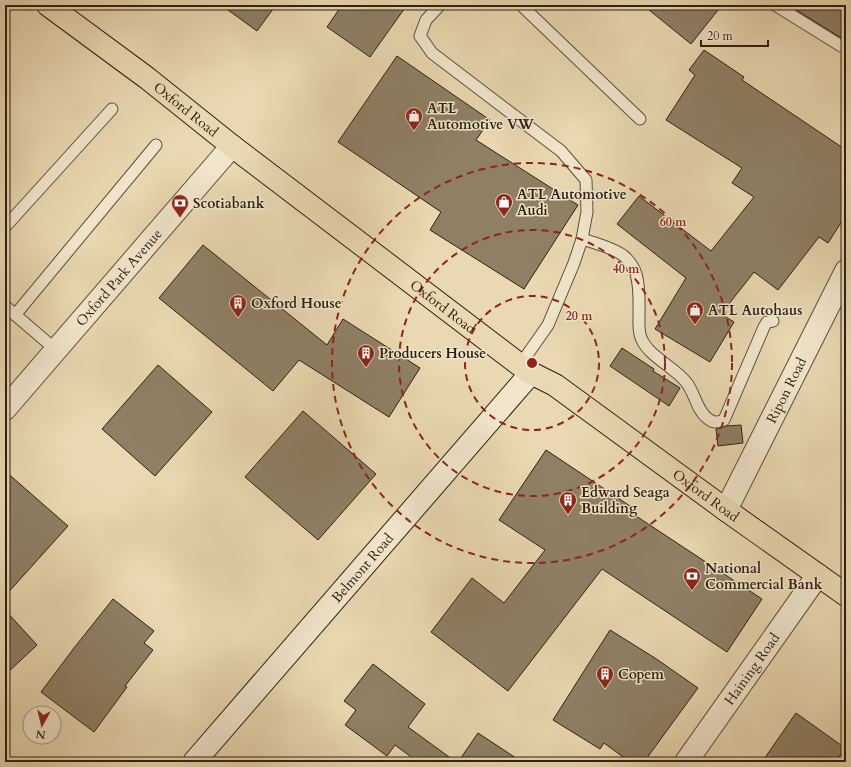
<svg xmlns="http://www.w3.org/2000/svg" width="851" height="767" font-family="Cardo,serif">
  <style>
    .building { fill: #8f8065; stroke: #2e2012 }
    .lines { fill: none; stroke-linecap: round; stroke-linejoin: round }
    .lane-casing { stroke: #5d4e3a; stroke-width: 13 }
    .street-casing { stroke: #5d4e3a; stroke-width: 24 }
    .secondary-casing { stroke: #2e2012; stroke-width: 24 }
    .primary-casing { stroke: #2e2012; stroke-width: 24 }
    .lane { stroke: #f1e6cc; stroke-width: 11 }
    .street { stroke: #f1e6cc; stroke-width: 22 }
    .secondary { stroke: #f1e6cc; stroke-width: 22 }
    .primary { stroke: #e9d8b1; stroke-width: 22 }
    .ring { fill: none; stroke: #8f2418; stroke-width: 2; stroke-dasharray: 7 5 }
    .labels { text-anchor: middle; stroke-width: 3; stroke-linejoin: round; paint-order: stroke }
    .poi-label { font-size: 14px; font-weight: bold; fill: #2e2012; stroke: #f1e6cc; text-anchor: start }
    .street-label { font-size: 14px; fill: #2e2012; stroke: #f1e6cc }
    .centre { fill: #8f2418; stroke: #f1e6cc; stroke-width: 2 }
    .ring-label { font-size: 12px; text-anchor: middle; font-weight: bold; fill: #8f2418; stroke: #f1e6cc; stroke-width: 3; stroke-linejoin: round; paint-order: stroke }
  </style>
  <rect width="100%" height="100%" fill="#e9d8b1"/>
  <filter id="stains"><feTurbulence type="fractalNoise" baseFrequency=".005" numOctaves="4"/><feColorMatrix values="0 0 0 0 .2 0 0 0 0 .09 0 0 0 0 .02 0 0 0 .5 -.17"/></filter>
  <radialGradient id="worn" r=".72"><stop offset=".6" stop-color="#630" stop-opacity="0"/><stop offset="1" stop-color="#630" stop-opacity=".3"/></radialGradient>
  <g class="building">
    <polygon points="221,5 276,5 257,31"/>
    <polygon points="342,5 407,5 370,57 327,27"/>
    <polygon points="643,5 722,5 691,44"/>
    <polygon points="788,5 846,5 846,41 793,8"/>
    <polygon points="704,50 744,77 742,80 846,150 846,215 828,243 819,237 778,290 754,272 721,314 734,322 710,362 655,329 686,278 617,224 639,196 711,251 754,197 732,183 742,168 666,120 695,75 689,70"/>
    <polygon points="397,56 490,120 476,140 578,205 524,289 430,230 441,212 338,142"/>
    <polygon points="203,245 327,345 343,319 420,368 389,417 299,360 273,391 159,298"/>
    <polygon points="622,348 654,369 653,371 680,388 669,406 610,366"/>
    <polygon points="158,365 212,412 155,476 102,429"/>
    <polygon points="303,411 376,474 318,540 245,477"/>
    <polygon points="741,425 743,443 718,446 716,429 727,426"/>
    <polygon points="546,450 636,510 633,514 762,599 727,652 602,569 508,691 431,632 472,578 504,603 545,550 499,520"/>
    <polygon points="5,471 68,526 5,596"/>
    <polygon points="113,599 154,631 144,643 153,650 125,686 127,687 94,732 41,692 74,648"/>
    <polygon points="5,610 37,645 5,675"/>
    <polygon points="610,630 655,658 698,688 644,762 630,762 604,743 600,749 553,720"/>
    <polygon points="373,664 425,704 408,727 456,762 418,762 395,745 387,756 345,725 356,710 344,701"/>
    <polygon points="796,713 845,748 835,762 762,762"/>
    <polygon points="478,733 522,762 458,762"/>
  </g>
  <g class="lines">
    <g class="lane-casing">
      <g id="lane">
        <polyline points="440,5 426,20 420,36 432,53 520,120 561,151 586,180 587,212 582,239 574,263 548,325 520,365"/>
        <polyline points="521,5 640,119"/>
        <polyline points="775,5 846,49"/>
        <polyline points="5,227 112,109"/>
        <path d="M582 239C592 242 620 250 626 258 630 262 634 268 636 274 640 287 639 302 639 316 639 324 638 333 642 340 649 356 675 368 686 382 695 393 696 409 707 418 713 423 717 423 724 420L764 327 767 322 773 321"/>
        <polyline points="5,306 56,350"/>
        <polyline points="15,315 156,145"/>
      </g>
    </g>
    <g class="street-casing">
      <g id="street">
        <path id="s1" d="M5 409 232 146"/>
        <path id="s2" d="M726 510 846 271"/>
        <path id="s3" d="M686 762 818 575"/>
      </g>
    </g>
    <g class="secondary-casing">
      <g id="secondary">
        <path id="s4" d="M194 762 531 373"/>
      </g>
    </g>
    <g class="primary-casing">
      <g id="primary">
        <path id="s5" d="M48 5 147 78 232 146 520 365 531 373 555 385 726 510 846 595"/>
      </g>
    </g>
    <use href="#lane" class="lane"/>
    <use href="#street" class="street"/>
    <use href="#secondary" class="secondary"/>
    <use href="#primary" class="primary"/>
  </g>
  <g class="ring">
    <circle cx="532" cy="363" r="67"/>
    <circle cx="532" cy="363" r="133"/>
    <circle cx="532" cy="363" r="200"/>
  </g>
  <defs>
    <g id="shop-pin" transform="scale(0.9)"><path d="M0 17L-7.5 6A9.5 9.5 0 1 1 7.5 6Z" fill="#8f2418" stroke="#f1e6cc"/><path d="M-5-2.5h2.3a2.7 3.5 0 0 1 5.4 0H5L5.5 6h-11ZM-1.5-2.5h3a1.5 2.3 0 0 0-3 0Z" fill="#fff"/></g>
    <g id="bank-pin" transform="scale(0.9)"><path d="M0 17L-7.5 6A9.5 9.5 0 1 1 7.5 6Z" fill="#8f2418" stroke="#f1e6cc"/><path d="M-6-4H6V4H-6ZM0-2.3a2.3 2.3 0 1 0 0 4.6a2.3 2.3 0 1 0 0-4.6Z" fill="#fff"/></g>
    <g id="building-pin" transform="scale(0.9)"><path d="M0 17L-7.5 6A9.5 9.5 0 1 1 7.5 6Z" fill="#8f2418" stroke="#f1e6cc"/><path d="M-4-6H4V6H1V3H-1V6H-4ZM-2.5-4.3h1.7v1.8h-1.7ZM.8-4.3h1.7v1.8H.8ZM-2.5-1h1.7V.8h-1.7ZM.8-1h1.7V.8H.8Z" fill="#fff"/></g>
  </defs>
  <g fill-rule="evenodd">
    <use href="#shop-pin" x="414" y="116"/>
    <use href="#shop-pin" x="504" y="202"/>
    <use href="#bank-pin" x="180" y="203"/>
    <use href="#building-pin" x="238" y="303"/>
    <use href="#shop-pin" x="695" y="310"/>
    <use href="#building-pin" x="366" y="353"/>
    <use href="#building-pin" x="568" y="500"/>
    <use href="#bank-pin" x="692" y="576"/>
    <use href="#building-pin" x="605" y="674"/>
  </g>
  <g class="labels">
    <g class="poi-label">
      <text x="427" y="113">ATL<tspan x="427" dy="16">Automotive VW</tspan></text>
      <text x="517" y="199">ATL Automotive<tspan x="517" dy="16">Audi</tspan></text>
      <text x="193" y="208">Scotiabank</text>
      <text x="251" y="308">Oxford House</text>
      <text x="708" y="315">ATL Autohaus</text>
      <text x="379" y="358">Producers House</text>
      <text x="581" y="497">Edward Seaga<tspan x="581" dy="16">Building</tspan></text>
      <text x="705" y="573">National<tspan x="705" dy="16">Commercial Bank</tspan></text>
      <text x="618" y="679">Copem</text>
    </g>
    <g class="street-label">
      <text dy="5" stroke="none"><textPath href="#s5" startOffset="173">Oxford Road</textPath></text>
      <text dy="5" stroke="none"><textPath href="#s1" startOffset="174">Oxford Park Avenue</textPath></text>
      <text dy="5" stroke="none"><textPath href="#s5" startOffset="497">Oxford Road</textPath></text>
      <text dy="5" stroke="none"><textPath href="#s2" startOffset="134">Ripon Road</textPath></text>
      <text dy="5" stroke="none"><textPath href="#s5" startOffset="821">Oxford Road</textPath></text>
      <text dy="5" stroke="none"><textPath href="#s4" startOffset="257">Belmont Road</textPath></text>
      <text dy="5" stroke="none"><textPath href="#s3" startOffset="114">Haining Road</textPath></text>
    </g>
  </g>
  <circle cx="532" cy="363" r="6" class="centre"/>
  <g class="ring-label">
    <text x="673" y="226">60 m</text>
    <text x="626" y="273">40 m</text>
    <text x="579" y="320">20 m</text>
  </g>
  <rect width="851" height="767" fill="none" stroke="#e9d8b1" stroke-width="20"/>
  <rect x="6" y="6" width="839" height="755" fill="none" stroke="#2e2012" stroke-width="2"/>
  <rect x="10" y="10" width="831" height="747" fill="none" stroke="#2e2012"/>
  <g transform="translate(42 725) rotate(188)"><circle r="19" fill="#f1e6cc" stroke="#a39782"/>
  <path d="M0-3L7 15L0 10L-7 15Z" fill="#8f2418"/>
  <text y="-6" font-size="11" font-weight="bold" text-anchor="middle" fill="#2e2012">N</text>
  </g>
  <path d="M701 40v6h67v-6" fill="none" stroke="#2e2012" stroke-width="2"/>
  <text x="707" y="40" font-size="12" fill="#2e2012" stroke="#f1e6cc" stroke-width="3" paint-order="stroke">20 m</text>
  <rect width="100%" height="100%" filter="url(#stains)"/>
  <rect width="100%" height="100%" fill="url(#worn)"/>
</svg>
